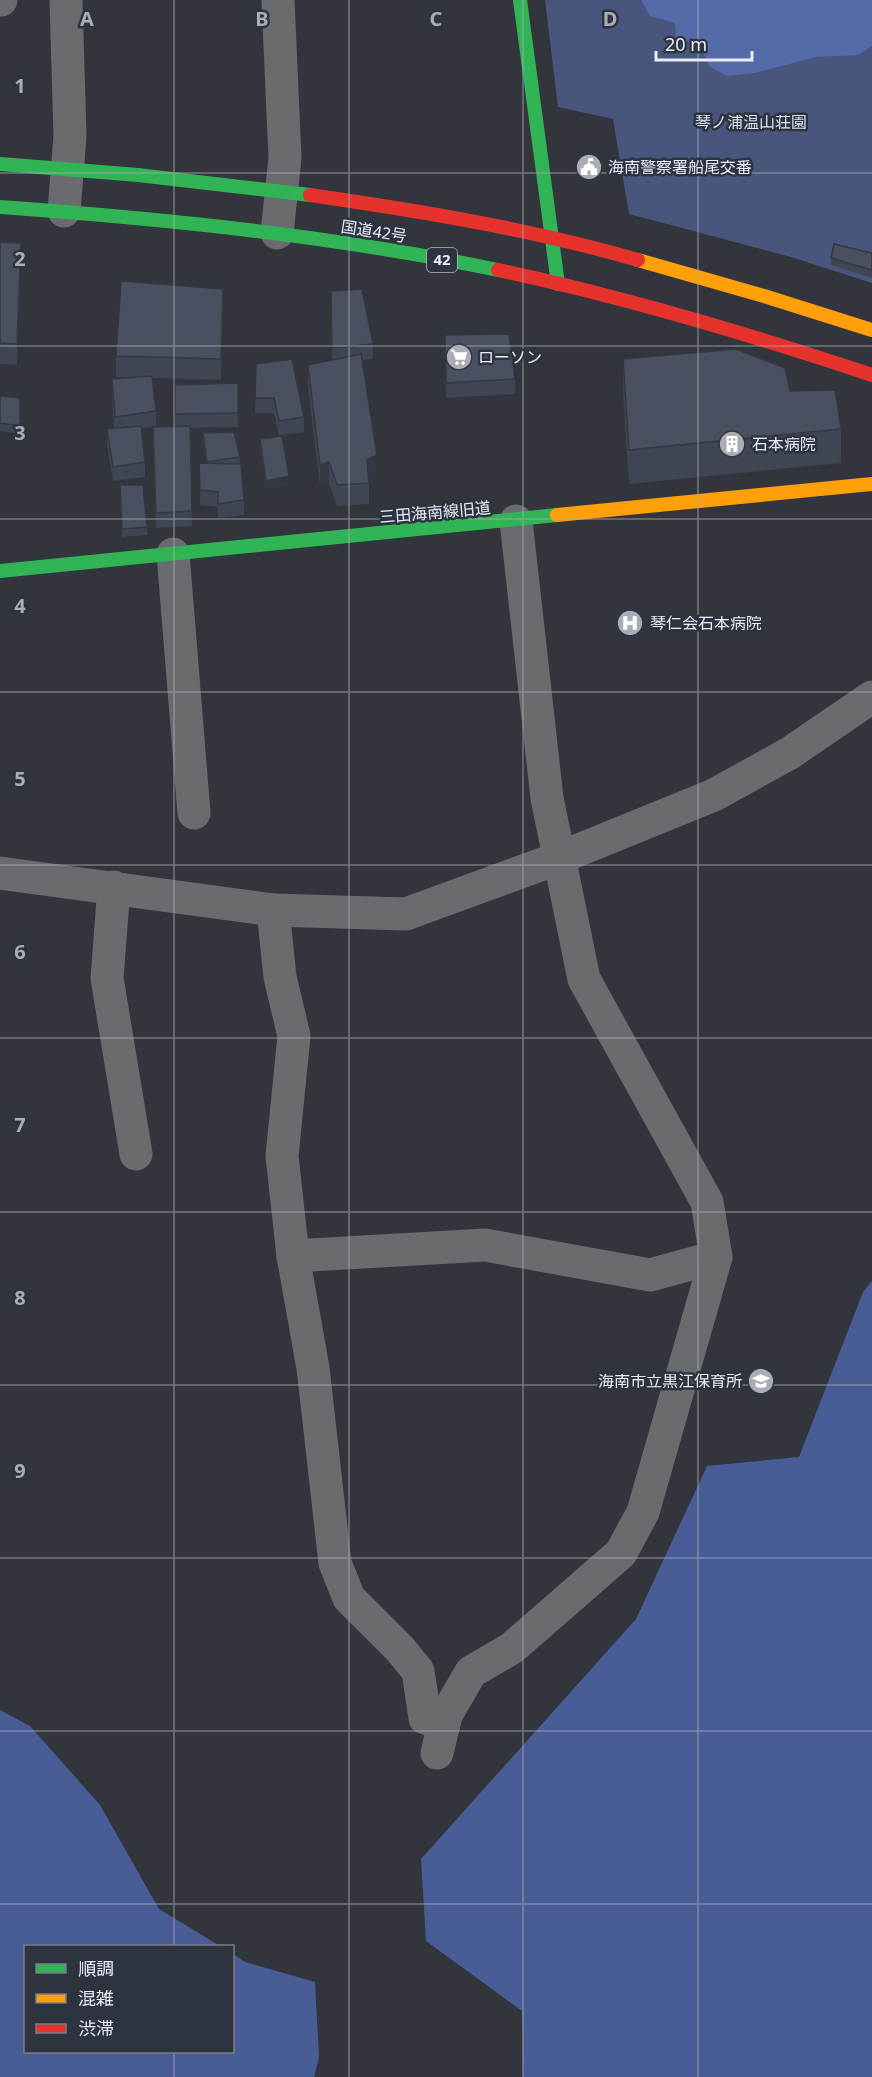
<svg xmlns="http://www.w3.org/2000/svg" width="872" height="2077" font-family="'Noto Sans','Noto Sans JP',sans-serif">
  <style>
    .green { fill: #48567d }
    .forest { fill: #485c96 }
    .water { fill: #556ba9 }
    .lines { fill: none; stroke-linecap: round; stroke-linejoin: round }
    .street { stroke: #6a6b6f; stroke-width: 33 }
    .fast { stroke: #30b455; stroke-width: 14 }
    .slow { stroke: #ff9f0a; stroke-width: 14 }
    .jam { stroke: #e5322d; stroke-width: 14 }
    .wall { fill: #404553 }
    .shaded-wall { fill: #343843 }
    .building { fill: #4b5060; stroke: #343843; stroke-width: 1.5 }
    .grid { fill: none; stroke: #aaadb5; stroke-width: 1.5; stroke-opacity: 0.55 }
    .labels { text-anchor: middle; stroke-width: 5; stroke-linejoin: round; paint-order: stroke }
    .shield { fill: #2e3340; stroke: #b2b5bf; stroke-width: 1.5 }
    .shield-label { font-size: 15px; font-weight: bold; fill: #eaedf6 }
    .park-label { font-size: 16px; fill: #d8e0f4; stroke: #2e3340 }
    .poi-label { font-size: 16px; fill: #eaedf6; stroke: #2e3340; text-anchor: start }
    .street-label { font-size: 16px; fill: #eaedf6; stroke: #2e3340 }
    .grid-label { font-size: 20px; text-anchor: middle; font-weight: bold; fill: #aaadb5; stroke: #2e3340; stroke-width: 5; stroke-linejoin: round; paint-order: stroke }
  </style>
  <rect width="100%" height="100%" fill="#32353c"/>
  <polygon class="green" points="545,0 872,0 872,283 791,257 629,214 613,119 558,107"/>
  <g class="forest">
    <polygon points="872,1281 872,2077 523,2077 522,2011 426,1941 421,1859 636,1619 707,1466 799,1457 863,1292"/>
    <polygon points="0,1710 30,1726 100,1805 159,1909 220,1946 26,1946 26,2052 232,2052 233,1954 245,1962 315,1982 319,2057 314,2077 0,2077"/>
  </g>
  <polygon class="water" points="641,0 872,0 872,46 858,55 816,57 754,73 727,76 709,66 701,47 676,37 675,23 650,16"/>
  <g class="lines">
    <g class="street">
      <polyline points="0,0 1,0"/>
      <polyline points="64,211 70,136 66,0"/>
      <polyline points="277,233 285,158 278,0"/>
      <polyline points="173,554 194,813"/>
      <polyline points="0,873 273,910 406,914 559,858 714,795 790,753 872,697"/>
      <polyline points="114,887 107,978 136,1154"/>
      <polyline points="273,910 280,977 294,1036 282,1156 293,1256 313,1368 335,1563 349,1598 400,1649 418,1671 425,1718 444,1724"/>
      <polyline points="293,1256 485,1245 650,1275 716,1257"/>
      <polyline points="437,1753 446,1715 471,1672 512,1648 621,1553 643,1512 716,1257 707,1202 584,979 547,798 516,521"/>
    </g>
    <g class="fast">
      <polyline points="520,0 558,284"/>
      <polyline points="0,164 138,175 310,195"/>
      <path d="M0 207C167 219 334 236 498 270"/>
      <polyline points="0,571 557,515"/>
    </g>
    <g class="slow">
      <polyline points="638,260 764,296 872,330"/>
      <polyline points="557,515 872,484"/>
    </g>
    <g class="jam">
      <path d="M310 195C420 211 531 229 638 260"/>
      <path d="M498 270C625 297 749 334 872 375"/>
    </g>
  </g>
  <g class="wall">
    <polygon points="0,242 21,264 17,365 0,364"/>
    <polygon points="872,253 872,278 831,265 831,258"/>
    <polygon points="331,306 373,344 373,359 362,360 377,476 369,480 369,504 337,506 329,483 320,486 308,386 308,365 332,360"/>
    <polygon points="223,310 221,380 152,378 156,411 156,426 141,428 145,462 145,477 113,481 107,444 107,429 114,429 112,393 112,379 126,378 116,377 116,356"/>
    <polygon points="445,335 515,379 515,394 446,398"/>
    <polygon points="623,359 790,391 841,429 841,463 629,484 623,393"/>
    <polygon points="256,364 304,417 304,432 279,435 274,413 255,413"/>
    <polygon points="238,383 238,427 190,428 192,526 156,528 153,427 175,427 175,385"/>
    <polygon points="0,396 20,398 20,434 0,431"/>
    <polygon points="203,433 240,457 244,500 244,515 218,518 218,507 200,505 199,463 206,463 203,441"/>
    <polygon points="260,439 289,484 266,489 260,446"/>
    <polygon points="120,492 147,527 147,535 122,537"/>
  </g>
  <g class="shaded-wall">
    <polygon points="21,243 21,264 17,365 17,344"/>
    <polygon points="223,289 223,310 221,380 221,359"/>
    <polygon points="377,455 377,476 367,481 367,460"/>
    <polygon points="329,462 329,483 320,486 320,465"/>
    <polygon points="289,476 289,484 266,489 266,481"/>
  </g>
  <g class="building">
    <polygon points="0,242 21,243 17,344 0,343"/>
    <polygon points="834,244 872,253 872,270 831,258"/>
    <polygon points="121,281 223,289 221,359 116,356"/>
    <polygon points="362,289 373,344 332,348 331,291"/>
    <polygon points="509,334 515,379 446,383 445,335"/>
    <polygon points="736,349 785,368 790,391 835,390 841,429 629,450 623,359"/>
    <polygon points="361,354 377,455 367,460 369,483 337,485 329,462 320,465 308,365"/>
    <polygon points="292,359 304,417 279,421 274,398 255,398 256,364"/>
    <polygon points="152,376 156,411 115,417 112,379"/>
    <polygon points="238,383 238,413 175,414 175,385"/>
    <polygon points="0,396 20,398 20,426 0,423"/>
    <polygon points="141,426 145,462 113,467 107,429"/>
    <polygon points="190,426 192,511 156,513 153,427"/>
    <polygon points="234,432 240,457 207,462 203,433"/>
    <polygon points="282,436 289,476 266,481 260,439"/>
    <polygon points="199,463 241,464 244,500 218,504 218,492 200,490"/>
    <polygon points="120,485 143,485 147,527 122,529"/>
  </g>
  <path class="grid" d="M174 0V1946M349 0V2077M523 0V2077M698 0V2077M0 173H872M0 346H872M0 519H872M0 692H872M0 865H872M0 1038H872M0 1212H872M0 1385H872M0 1558H872M0 1731H872M0 1904H872M174 2052V2077"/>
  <defs>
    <g id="civic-disc" transform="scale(1.35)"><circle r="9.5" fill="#aaadb5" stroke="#2e3340"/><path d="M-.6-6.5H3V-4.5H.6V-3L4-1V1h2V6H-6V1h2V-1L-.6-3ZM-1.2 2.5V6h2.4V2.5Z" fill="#fff"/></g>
    <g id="supermarket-disc" transform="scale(1.35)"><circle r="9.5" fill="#aaadb5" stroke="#2e3340"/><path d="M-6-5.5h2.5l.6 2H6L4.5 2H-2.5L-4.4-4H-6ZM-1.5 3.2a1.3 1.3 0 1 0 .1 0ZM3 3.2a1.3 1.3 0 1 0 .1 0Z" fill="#fff"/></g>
    <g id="building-disc" transform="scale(1.35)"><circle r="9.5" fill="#aaadb5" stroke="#2e3340"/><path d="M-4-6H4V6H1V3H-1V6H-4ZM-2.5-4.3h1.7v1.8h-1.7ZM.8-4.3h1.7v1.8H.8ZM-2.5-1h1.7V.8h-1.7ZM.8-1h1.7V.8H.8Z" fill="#fff"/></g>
    <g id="hospital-disc" transform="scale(1.35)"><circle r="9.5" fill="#aaadb5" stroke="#2e3340"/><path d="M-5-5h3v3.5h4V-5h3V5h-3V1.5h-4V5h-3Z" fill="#fff"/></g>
    <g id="school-disc" transform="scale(1.35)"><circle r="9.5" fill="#aaadb5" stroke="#2e3340"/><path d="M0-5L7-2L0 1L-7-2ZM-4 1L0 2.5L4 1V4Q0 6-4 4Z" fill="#fff"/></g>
  </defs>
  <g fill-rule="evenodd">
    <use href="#civic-disc" x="589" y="167"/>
    <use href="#supermarket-disc" x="459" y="357"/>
    <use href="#building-disc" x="732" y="444"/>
    <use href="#hospital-disc" x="630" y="623"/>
    <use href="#school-disc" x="761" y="1381"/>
  </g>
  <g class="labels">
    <rect class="shield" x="427" y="248" width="30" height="24" rx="4.5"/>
    <g class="shield-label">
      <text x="442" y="265">42</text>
    </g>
    <g class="park-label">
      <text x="751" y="128">琴ノ浦温山荘園</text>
    </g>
    <g class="poi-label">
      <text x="608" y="173">海南警察署船尾交番</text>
      <text x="478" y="363">ローソン</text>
      <text x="752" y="450">石本病院</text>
      <text x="650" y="629">琴仁会石本病院</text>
      <text x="742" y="1387" text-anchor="end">海南市立黒江保育所</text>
    </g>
    <g class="street-label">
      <text transform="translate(374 231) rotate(9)" y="6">国道42号</text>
      <text transform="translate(435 512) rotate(-5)" y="6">三田海南線旧道</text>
    </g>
  </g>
  <g class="grid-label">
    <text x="87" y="26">A</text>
    <text x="262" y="26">B</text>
    <text x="436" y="26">C</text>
    <text x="610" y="26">D</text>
    <text x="20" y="93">1</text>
    <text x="20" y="266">2</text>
    <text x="20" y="440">3</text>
    <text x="20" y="613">4</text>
    <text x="20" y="786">5</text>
    <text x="20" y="959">6</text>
    <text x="20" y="1132">7</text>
    <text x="20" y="1305">8</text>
    <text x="20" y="1478">9</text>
  </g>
  <rect x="24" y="1945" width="210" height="108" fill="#2e3340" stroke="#797d89" stroke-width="1.5"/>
  <rect x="36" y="1964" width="30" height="9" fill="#30b455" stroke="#797d89" stroke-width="1.5"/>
  <text x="78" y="1975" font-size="18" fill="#eaedf6">順調</text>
  <rect x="36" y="1994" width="30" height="9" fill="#ff9f0a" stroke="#797d89" stroke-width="1.5"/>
  <text x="78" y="2005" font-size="18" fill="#eaedf6">混雑</text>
  <rect x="36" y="2024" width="30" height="9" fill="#e5322d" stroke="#797d89" stroke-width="1.5"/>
  <text x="78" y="2035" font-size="18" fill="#eaedf6">渋滞</text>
  <path d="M656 51v9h96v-9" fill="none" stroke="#eaedf6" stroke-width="3"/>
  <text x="665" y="51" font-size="18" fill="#eaedf6" stroke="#2e3340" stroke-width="4.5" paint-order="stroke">20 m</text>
</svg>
